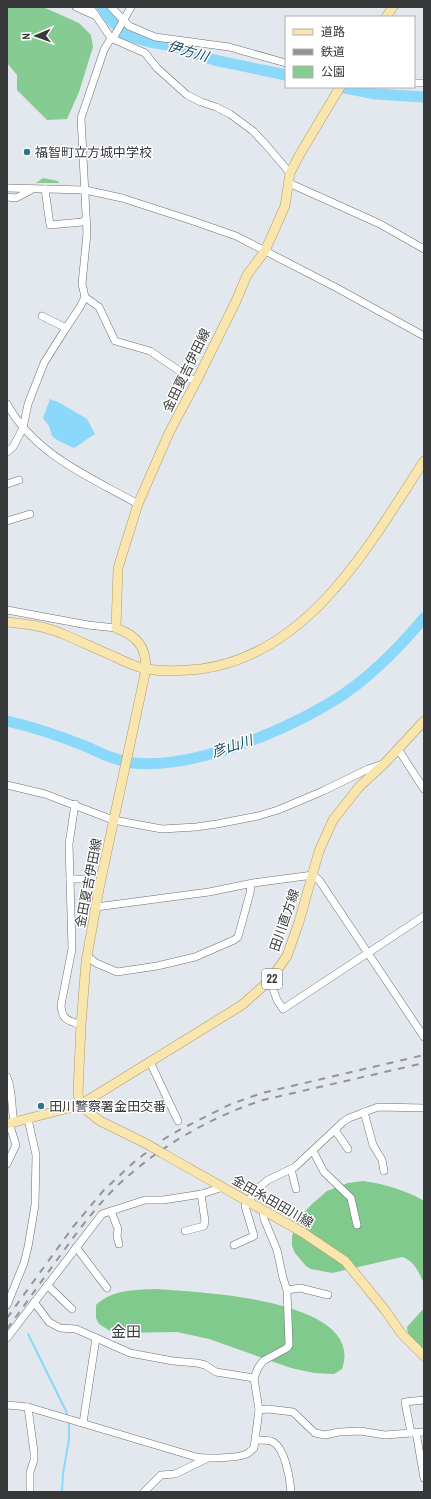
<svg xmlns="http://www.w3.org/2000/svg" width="431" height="1499" font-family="'Archivo Narrow','Noto Sans JP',sans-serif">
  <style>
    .green { fill: #86cc92 }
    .forest { fill: #81ca8e }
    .water { fill: #8ad8fa }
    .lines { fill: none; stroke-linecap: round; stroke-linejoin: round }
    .stream { stroke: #8ad8fa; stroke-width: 2 }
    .river { stroke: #8ad8fa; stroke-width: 11 }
    .minor-casing { stroke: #6c7076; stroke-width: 8 }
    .major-casing { stroke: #b29d62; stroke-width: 10 }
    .minor { stroke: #fff; stroke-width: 7 }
    .major { stroke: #f9e5ae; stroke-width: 9 }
    .rail { stroke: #919499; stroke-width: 2; stroke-dasharray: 7 7; stroke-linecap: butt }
    .major-bridge-casing { stroke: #b29d62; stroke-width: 10; stroke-linecap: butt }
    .major-bridge { stroke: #f9e5ae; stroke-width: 9 }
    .poi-dot { fill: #317485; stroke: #fff; stroke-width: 1.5 }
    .labels { text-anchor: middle; stroke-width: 3; stroke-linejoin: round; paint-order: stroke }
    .shield { fill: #fff; stroke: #727475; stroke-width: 1 }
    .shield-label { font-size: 12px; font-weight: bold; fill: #36383a }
    .poi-label { font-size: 13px; fill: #36383a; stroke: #fff; text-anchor: start }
    .street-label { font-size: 13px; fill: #36383a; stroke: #fff }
    .water-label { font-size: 14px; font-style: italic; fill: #204c5e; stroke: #fff }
    .quarter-label { font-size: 15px; fill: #3c4045; stroke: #fff }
  </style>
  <rect width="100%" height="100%" fill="#e3e7ee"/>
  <g class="green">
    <polygon points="8,7 43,7 79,23 91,35 93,47 79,92 67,119 47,120 17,90 17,75 7,63 7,10"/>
    <polygon points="43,178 58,181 59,183 36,183"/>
  </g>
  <g class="forest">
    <path d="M363 1181C384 1184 406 1190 424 1201V1283C418 1272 415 1261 402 1257L332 1273 311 1269 306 1266 295 1253 292 1246V1236L301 1216 311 1205 327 1191 348 1183Z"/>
    <path d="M155 1289C196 1292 367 1298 342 1369L334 1374 314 1373 291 1368 209 1339 177 1332 120 1333 110 1331 99 1324 96 1318V1305C112 1290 133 1290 155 1289Z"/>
    <path d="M424 1308V1349C416 1343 407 1338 407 1327Z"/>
  </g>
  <polygon class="water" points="50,399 60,403 87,419 95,434 74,448 57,440 52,436 49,426 43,418"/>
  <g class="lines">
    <g class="stream">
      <polyline points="28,1334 66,1411 68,1418"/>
      <polyline points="62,1492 63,1474 69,1439 69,1422"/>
    </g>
    <g class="river">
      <polyline points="102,7 111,20 125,35 150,42 174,46 214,60 286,75"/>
      <polyline points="340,87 376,94 424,97"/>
      <path d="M7 721C33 727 60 736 85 746 101 753 116 761 133 763 197 770 305 724 355 686 381 666 403 643 424 618"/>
    </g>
    <g class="minor-casing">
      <g id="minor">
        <polyline points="76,7 94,15"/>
        <polyline points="90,7 111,38 145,53 157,68 187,95 201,102 216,107 230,114 253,131 267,146 290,173"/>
        <polyline points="111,7 129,26 155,37 229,47 286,63"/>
        <polyline points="414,83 424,83"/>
        <polyline points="289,183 380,224 424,249"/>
        <polyline points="7,188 85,190 122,198 193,221 236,236 337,288 424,336"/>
        <polyline points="45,189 50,225 82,222 86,219"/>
        <polyline points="7,197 16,198 31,190"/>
        <polyline points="85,297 99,307 115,341 150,351 196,382"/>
        <polyline points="42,316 66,328"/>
        <path d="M7 404C35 455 90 477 138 504"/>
        <polyline points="7,452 13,447 23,428 28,404 44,363 66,328 80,307 85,297 82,284 87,233 81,118 104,50 111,38 115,35 131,7"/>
        <polyline points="7,484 19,480"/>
        <polyline points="7,521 30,514"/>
        <polyline points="7,610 88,625 116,628"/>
        <polyline points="398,749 424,789"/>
        <polyline points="7,785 45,794 113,820 162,829 196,827 217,824 258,816 278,810 323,791 368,769 383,764"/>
        <path d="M75 804 69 844 72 949 61 1005C62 1020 67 1020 81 1025"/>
        <polyline points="70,879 83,879 94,886 99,887"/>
        <polyline points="96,907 209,892 253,883 313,875 319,880 424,1037"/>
        <polyline points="87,956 96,963 117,972 157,966 195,957 234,940 238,937 250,893 251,884"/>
        <polyline points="270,980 277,1000 283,1009 424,916"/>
        <polyline points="150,1062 178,1121"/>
        <path d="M7 1077C13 1091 11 1107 14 1122"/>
        <polyline points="364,1112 373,1145 382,1160 384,1171"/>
        <polyline points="335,1130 348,1149"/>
        <polyline points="313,1151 324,1172 351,1198 357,1225"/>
        <polyline points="7,1164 16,1145 9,1123"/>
        <polyline points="291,1169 296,1189"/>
        <polyline points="111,1211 118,1229 117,1236 119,1244"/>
        <polyline points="185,1231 204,1226 205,1221 201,1194"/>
        <polyline points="234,1245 254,1236 245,1206 257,1189 268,1180 295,1167 343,1122 349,1118 378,1107 424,1108"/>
        <polyline points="76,1247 107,1288"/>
        <polyline points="47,1285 72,1309"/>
        <polyline points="287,1290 300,1288 328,1295"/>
        <polyline points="34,1302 49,1322 60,1328 76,1329 130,1353 173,1361 197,1363 205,1365 216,1372 254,1378"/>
        <polyline points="7,1305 24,1263 28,1247 35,1205 36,1155 28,1119"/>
        <polyline points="7,1338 102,1214 145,1200 163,1200 202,1194 223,1187"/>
        <path d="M7 1405 28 1407 196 1457C206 1459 234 1458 244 1455 248 1454 251 1451 254 1448L259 1410 254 1378 258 1368 263 1361 287 1348 289 1345 287 1290 283 1278 277 1250 264 1219 263 1210"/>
        <polyline points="28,1407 34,1452 34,1460 30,1472 30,1492"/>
        <polyline points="259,1410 268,1409 293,1412 315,1433 325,1435 339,1432 360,1431 385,1435 424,1432"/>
        <polyline points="83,1423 96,1338"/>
        <polyline points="416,1432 424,1478"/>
        <polyline points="411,1433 405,1402 424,1400"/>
        <path d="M256 1440C261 1440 267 1440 271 1441 285 1446 290 1479 291 1492"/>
        <polyline points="144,1492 161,1475 175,1474 206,1459"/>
      </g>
    </g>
    <g class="major-casing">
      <g id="major">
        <polyline points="386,17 393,7"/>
        <path d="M7 622C26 624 45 626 63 634 80 641 96 649 113 656 123 661 135 667 147 669 165 672 183 671 201 669 310 654 370 544 424 461"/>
        <polyline points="7,1124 80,1105 242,1005 270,980 287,956 299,922 319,851 333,820 359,787 385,763 424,721"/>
        <path d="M147 1144 100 1121 80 1105 78 1093 81 1025 86 962 99 889 146 669C146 646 137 636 116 628L118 568 138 504 169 433 196 382 236 301 247 275 265 251 285 206 290 173 300 154 340 87"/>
        <polyline points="162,1153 302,1232 345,1261 385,1310 401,1333 424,1356"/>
      </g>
    </g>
    <use href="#minor" class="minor"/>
    <use href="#major" class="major"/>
    <g class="rail">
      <polyline points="7,1318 73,1227 103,1191 134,1162 164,1139 181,1129 231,1104 262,1093 424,1055"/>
      <path d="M7 1329C25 1305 42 1280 60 1256 77 1232 95 1208 116 1187 157 1148 208 1118 263 1100L424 1063"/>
    </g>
    <g class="major-bridge-casing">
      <polyline id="major-bridge" points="147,1144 162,1153"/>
    </g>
    <use href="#major-bridge" class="major-bridge"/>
  </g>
  <g class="poi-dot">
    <circle cx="27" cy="152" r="4"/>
    <circle cx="41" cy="1106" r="4"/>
  </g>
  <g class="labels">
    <rect class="shield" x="262" y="969" width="20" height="20" rx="3"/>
    <g class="shield-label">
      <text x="272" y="983">22</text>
    </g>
    <g class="poi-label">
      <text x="35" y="157">福智町立方城中学校</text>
      <text x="49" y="1111">田川警察署金田交番</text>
    </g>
    <g class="street-label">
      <text transform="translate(186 370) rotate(-64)" y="5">金田夏吉伊田線</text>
      <text transform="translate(88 883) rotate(-79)" y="5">金田夏吉伊田線</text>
      <text transform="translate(284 920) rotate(-71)" y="5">田川直方線</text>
      <text transform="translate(273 1201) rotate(30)" y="5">金田糸田田川線</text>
    </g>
    <g class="water-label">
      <text transform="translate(188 51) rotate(17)" y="5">伊方川</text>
      <text transform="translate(232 746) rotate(-18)" y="5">彦山川</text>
    </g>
    <g class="quarter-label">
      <text x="126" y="1337">金田</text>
    </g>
  </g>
  <rect width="431" height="1499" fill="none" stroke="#36383a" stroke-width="16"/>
  <rect x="285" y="16" width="130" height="72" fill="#ffffff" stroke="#afafb0"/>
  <rect x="293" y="29" width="20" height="6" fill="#f9e5ae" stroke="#afafb0"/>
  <text x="321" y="36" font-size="12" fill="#36383a">道路</text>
  <rect x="293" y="49" width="20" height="6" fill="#919499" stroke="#afafb0"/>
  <text x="321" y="56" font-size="12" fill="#36383a">鉄道</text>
  <rect x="293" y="66" width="20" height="12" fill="#86cc92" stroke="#afafb0"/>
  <text x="321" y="76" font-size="12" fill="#36383a">公園</text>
  <g transform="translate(36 36) rotate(268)" stroke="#ffffff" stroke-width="3" paint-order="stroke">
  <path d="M0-3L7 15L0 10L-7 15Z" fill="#36383a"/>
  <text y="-6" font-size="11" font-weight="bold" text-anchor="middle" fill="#36383a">N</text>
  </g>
</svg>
